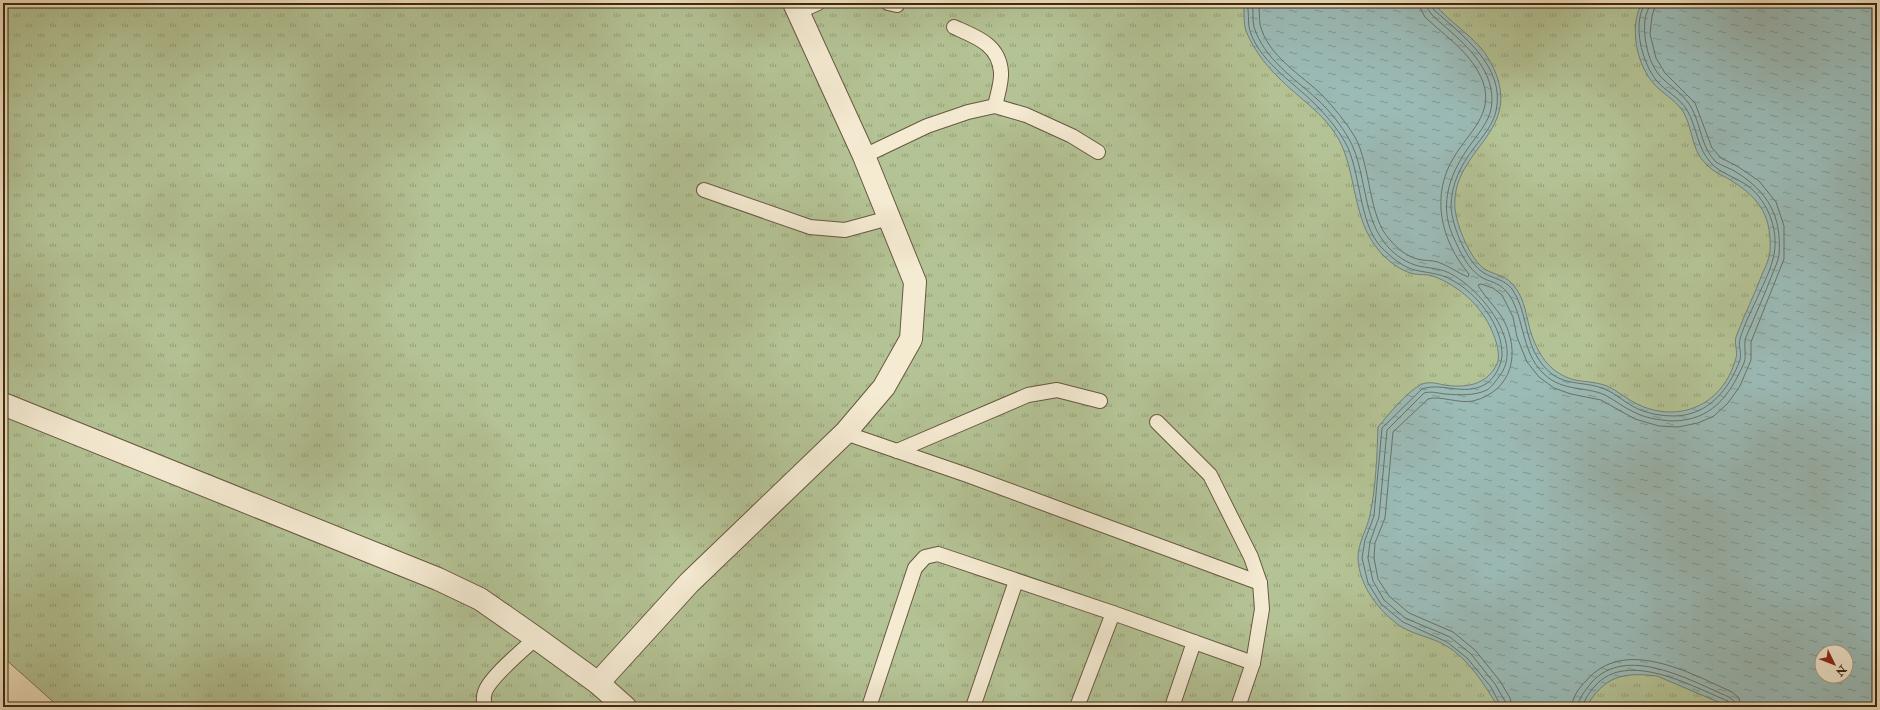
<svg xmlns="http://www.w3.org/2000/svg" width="1880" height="710" font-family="'IM FELL Double Pica',serif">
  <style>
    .grass { fill: url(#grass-tufts); stroke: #777656; fill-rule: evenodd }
    .water { fill: url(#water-ripples); stroke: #748177; fill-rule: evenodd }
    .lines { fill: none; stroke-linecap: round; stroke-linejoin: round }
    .shore { stroke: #6a7267; stroke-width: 1 }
    .lane-casing { stroke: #685840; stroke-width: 16 }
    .street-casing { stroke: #685840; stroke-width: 24 }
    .lane { stroke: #f5ebd3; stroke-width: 14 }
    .street { stroke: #f5ebd3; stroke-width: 22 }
  </style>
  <defs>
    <pattern id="grass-tufts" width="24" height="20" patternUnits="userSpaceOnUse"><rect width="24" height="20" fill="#b4c395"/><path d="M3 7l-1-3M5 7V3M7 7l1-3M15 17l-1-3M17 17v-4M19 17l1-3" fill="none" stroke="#939f79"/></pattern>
    <pattern id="water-ripples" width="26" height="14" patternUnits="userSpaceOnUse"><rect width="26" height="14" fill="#9bbbb7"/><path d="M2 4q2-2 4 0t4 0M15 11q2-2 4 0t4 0" fill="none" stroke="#7f9894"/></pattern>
  </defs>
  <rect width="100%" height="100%" fill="#f0e0bb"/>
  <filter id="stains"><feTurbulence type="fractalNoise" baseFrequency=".005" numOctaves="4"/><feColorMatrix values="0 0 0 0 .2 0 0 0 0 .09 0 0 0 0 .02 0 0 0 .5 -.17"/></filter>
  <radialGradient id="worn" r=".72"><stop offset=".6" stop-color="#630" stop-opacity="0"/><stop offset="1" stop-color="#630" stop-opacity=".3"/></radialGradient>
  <path class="grass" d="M3 3H1877V707H59L3 657ZM1822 652H1846V676H1822Z"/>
  <path class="water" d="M1243 3H1434C1450 24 1477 37 1490 61 1529 133 1450 147 1455 209 1457 226 1470 260 1486 270 1496 275 1507 276 1514 286 1526 300 1526 319 1532 336 1540 357 1551 374 1575 380 1585 382 1597 382 1607 386 1618 391 1628 400 1639 405 1682 424 1724 403 1736 358 1738 351 1734 344 1736 337 1744 315 1755 294 1763 272 1766 266 1769 259 1770 252 1772 218 1761 199 1732 181 1725 176 1715 173 1709 167 1706 164 1701 159 1699 155 1691 141 1691 123 1682 110 1674 99 1662 93 1654 84 1636 64 1629 26 1642 3H1877V707H1730L1657 676C1622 672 1605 676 1586 707H1498C1485 685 1468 658 1445 645 1431 637 1414 635 1400 626 1379 611 1359 586 1358 558 1358 542 1367 530 1370 515 1376 486 1377 455 1378 427 1389 414 1406 393 1420 385 1428 381 1435 383 1444 385 1465 388 1486 386 1497 364 1501 355 1496 340 1492 331 1481 305 1459 286 1433 276 1427 274 1420 275 1414 274 1400 271 1385 259 1377 248 1354 220 1356 178 1342 146 1329 116 1299 99 1277 76 1264 63 1253 48 1246 31 1243 22 1245 12 1243 3ZM1822 652H1846V676H1822Z"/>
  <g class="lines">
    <g class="shore">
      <path d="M1247 3C1249 11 1248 19 1249 27 1256 59 1293 82 1315 104 1326 115 1337 128 1345 142 1361 170 1358 222 1381 247 1390 256 1402 267 1415 270 1427 273 1439 273 1450 279 1476 292 1503 325 1502 356 1501 366 1494 380 1484 385 1463 396 1442 382 1422 389L1382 428 1374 516 1365 540 1362 558 1368 583 1381 604 1403 622 1447 642 1467 658 1491 687 1501 707"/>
      <path d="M1252 3C1254 11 1252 20 1254 27 1264 59 1294 78 1317 99 1330 111 1341 125 1349 139 1366 169 1362 214 1384 242 1391 252 1403 261 1415 265 1428 269 1440 267 1453 275 1481 291 1523 341 1501 374 1497 379 1492 387 1487 390 1474 396 1459 395 1445 394 1437 393 1432 391 1424 393L1387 430 1379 517 1370 542 1368 558 1373 581 1384 600 1405 618 1450 637 1471 654 1495 684 1505 701 1506 707"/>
      <path d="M1258 3C1260 10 1259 17 1260 24 1267 56 1302 75 1323 96 1335 109 1346 122 1355 137 1371 166 1368 217 1390 240 1397 248 1406 256 1417 259 1424 261 1431 260 1438 262 1449 266 1458 273 1468 277L1469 274C1441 241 1430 196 1454 157 1469 132 1494 114 1483 82 1472 53 1446 37 1425 17L1421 10 1420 3"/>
      <path d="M1426 3C1428 13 1435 18 1442 24 1465 44 1492 67 1492 100 1492 118 1481 130 1471 144 1451 171 1438 203 1453 236 1459 250 1468 269 1481 277 1489 282 1498 282 1505 290 1525 310 1519 351 1544 374 1563 392 1585 386 1605 395 1615 400 1624 408 1634 412 1645 418 1659 420 1671 421 1711 421 1729 397 1744 363 1747 354 1743 346 1746 337 1755 316 1764 296 1772 275 1774 269 1778 262 1779 255 1782 216 1768 192 1736 172 1730 168 1722 166 1716 162 1701 148 1701 124 1691 107 1685 96 1673 88 1664 80 1648 66 1643 38 1645 19 1646 13 1649 9 1650 3"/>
      <path d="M1431 3 1434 10C1462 35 1506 67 1496 111 1493 125 1483 136 1474 148 1461 165 1451 184 1451 207 1452 226 1467 263 1484 273 1494 279 1504 279 1512 289 1527 310 1524 338 1539 360 1559 389 1578 379 1605 389 1617 394 1626 404 1638 409 1649 414 1662 416 1675 416 1708 415 1729 390 1740 360 1742 353 1738 346 1740 339 1744 324 1753 308 1759 294 1764 283 1770 271 1773 259 1780 233 1769 202 1748 186 1737 178 1720 173 1711 163 1697 148 1697 127 1687 110 1679 97 1665 91 1656 80 1643 63 1635 33 1641 13 1642 9 1644 6 1645 3"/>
      <path d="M1512 707 1510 698 1500 681 1475 650 1453 632 1409 613 1389 596 1378 579 1374 558 1375 543 1385 518 1393 432 1428 399C1438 395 1460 404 1473 401 1513 391 1521 352 1503 319 1498 310 1480 291 1478 285L1481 284 1493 288 1502 295 1513 317 1517 337 1527 362 1539 377 1554 388 1571 394 1601 400 1635 419 1659 426 1678 427 1698 423 1714 416 1728 403 1740 386 1751 360V342L1784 259V226L1776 202 1759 181 1737 166 1721 158 1712 148 1695 103 1665 73 1656 58 1650 34 1652 16 1656 3"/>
      <path d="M1572 707C1572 697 1579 688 1586 681 1624 636 1690 673 1732 692L1739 698 1741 707"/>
      <path d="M1578 707C1578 698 1586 690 1591 683 1626 643 1691 681 1729 697L1734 701 1735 707"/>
      <path d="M1583 707C1584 699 1590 692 1595 686 1627 649 1693 687 1728 701L1730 707"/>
    </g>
    <g class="lane-casing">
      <g id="lane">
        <polyline points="888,3 897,5"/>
        <polyline points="798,12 818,3"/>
        <path d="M954 27C976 37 999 44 1001 72 1002 82 997 96 995 106"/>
        <polyline points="864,156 927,126 968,112 995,106 1026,115 1072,136 1098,152"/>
        <polyline points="704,190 810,227 845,230 889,218"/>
        <polyline points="1157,422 1210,475 1251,557 1260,583 1262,609 1253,663 1238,707"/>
        <polyline points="845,433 967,475 1260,583"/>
        <polyline points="897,451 1028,395 1057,390 1100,401"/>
        <path d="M486 707C483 702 483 698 485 692 490 677 523 650 536 638"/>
        <polyline points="869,707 915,568 925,557 938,554 1113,613 1253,663"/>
        <polyline points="973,707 1016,581"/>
        <polyline points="1077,707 1113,613"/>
        <polyline points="1172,707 1194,642"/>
      </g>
    </g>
    <g class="street-casing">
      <g id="street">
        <polyline points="3,404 438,579 480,599 536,638 598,683 625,707"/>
        <polyline points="598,683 689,583 845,433 884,387 911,339 915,282 864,156 794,3"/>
      </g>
    </g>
    <use href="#lane" class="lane"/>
    <use href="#street" class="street"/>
  </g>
  <rect width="1880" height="710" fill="none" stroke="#f0e0bb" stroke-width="16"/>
  <rect x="4" y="4" width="1872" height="702" fill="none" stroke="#3a2a17" stroke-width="2"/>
  <rect x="8" y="8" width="1864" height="694" fill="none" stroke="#3a2a17"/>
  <g transform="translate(1834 664) rotate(133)"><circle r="19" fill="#f5ebd3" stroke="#aa9e88"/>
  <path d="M0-3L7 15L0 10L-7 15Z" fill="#8f2418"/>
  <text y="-6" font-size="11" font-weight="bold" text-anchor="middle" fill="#3a2a17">N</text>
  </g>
  <rect width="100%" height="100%" filter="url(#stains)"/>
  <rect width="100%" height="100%" fill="url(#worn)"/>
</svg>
